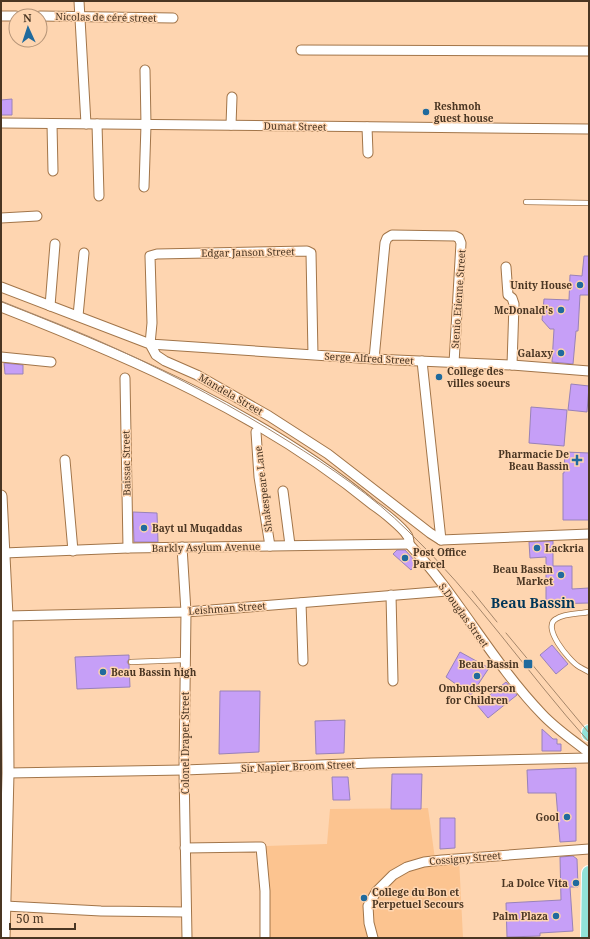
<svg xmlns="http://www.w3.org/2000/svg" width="590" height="939" font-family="'Noto Serif',serif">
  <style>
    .built { fill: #fcc490 }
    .building { fill: #c69ff7; stroke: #9982b8 }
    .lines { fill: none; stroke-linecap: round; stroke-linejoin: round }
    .service-casing { stroke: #a27549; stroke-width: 6 }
    .minor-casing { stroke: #a27549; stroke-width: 11 }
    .tertiary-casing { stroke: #a27549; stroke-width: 13 }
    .primary-casing { stroke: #fff; stroke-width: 16 }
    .service { stroke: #fff; stroke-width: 4.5 }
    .minor { stroke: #fff; stroke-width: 9 }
    .tertiary { stroke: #fff; stroke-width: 11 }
    .primary { stroke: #91e2d8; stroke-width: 14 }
    .tram { stroke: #a5866a; stroke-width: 1 }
    .poi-dot { fill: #206a9d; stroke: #fed5b0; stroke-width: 1.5 }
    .labels { text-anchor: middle; stroke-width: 3; stroke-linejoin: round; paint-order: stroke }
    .street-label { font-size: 10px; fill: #4a3623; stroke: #fed5b0 }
    .poi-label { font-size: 10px; font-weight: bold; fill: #4a3623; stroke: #fed5b0; text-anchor: end }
    .district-label { font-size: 14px; font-weight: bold; fill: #003658; stroke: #fed5b0 }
  </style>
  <rect width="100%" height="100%" fill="#fed5b0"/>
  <polygon class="built" points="428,808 435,859 459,858 463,938 268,938 266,846 327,844 330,809"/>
  <g class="building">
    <polygon points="12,99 12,115 1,115 1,100"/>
    <polygon points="584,256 589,256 589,295 580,295 578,331 576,331 573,364 552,362 554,329 550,329 542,320 544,299 569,300 570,275 582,276"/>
    <polygon points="4,363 23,365 23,374 5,374"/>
    <polygon points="571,384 589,386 587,412 568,410"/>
    <polygon points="531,407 567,410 564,446 529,443"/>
    <polygon points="565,452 589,453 589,520 563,520 563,473 564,473"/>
    <polygon points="133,512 157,513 158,542 134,542"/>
    <polygon points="553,541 553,566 572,566 572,589 589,588 589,603 546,604 546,557 530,558 529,542"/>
    <polygon points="397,550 405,550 417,563 411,570 393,554"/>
    <polygon points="552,645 568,664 556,674 540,655"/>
    <polygon points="460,652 489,668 471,695 446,677"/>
    <polygon points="129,655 129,659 127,662 129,665 130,687 77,689 75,657"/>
    <polygon points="506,682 517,695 488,718 477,705"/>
    <polygon points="220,691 260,691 259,752 219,754"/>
    <polygon points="345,720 344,753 316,754 315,721"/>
    <polygon points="542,729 553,739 557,739 557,744 561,744 561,751 542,751"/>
    <polygon points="576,768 576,841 560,842 556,793 528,793 527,770"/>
    <polygon points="392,774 422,774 421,809 391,809"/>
    <polygon points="332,777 348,777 350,800 333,800"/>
    <polygon points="440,818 455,818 455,848 440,849"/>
    <polygon points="573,856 577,859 578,887 570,887 573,931 540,933 540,936 507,937 506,903 561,900 560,857"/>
  </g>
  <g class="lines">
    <g class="service-casing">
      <g id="service">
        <polyline points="526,202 589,203"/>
        <path d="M589 612C579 614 565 613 556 619 541 627 569 660 578 666 581 668 585 670 589 672"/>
        <polyline points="131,662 185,660"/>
      </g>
    </g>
    <g class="minor-casing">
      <g id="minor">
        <polyline points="79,1 86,124"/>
        <polyline points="1,16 16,16"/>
        <polyline points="40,16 173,18"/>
        <polyline points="301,50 589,51"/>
        <polyline points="1,123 589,129"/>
        <polyline points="52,124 53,171"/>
        <polyline points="97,124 99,196"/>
        <polyline points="231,125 232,97"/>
        <polyline points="367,127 368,153"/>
        <polyline points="144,187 146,125 145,70"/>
        <polyline points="1,218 37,216"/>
        <polyline points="506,267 508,295 512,298 514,304 512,365"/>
        <polyline points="1,287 150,344 156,355 165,361 197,375 269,416 328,454 430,533 441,540 589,534"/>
        <polyline points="50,306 55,244"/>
        <path d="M1 307C134 359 262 414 373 505 382 511 402 527 407 535 409 537 409 541 409 544"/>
        <polyline points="78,316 84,253"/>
        <polyline points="313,355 311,253 307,251 157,254 150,256 152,323 150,344 374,359 512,365 589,371"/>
        <polyline points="1,357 51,362"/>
        <polyline points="374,359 385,243 387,238 392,235 455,236 459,238 461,243 454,363"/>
        <polyline points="422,361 441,540"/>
        <polyline points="125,378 128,548"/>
        <polyline points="256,432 259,477 270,546"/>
        <polyline points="65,460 73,551"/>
        <polyline points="283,491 290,545"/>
        <path d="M409 544C458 596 492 662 542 714 556 729 573 740 589 753"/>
        <polyline points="182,547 186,612 184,770 187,938"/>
        <polyline points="4,553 128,548 409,544"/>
        <polyline points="391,595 393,681"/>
        <polyline points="301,603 303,661"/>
        <polyline points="7,616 186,612 447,591"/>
        <polyline points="8,773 184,770 371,763 589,758"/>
        <polyline points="185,848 261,847 265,891 265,938"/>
        <polyline points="5,906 101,911 186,912"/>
        <polyline points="373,938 369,923 368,906 376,892 393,875 407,867 424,862 442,860 589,849"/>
      </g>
    </g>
    <g class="tertiary-casing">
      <polyline id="tertiary" points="1,496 7,616 8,773 4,938"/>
    </g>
    <g class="primary-casing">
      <g id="primary">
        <polyline points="589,732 589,734"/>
        <polyline points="588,938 589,873"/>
      </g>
    </g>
    <use href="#service" class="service"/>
    <use href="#minor" class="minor"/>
    <use href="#tertiary" class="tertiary"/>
    <use href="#primary" class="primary"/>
    <g class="tram">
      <path d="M1 301C40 317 81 332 119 350 178 377 234 407 288 441 330 467 373 496 408 531 475 595 527 673 589 742"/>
      <polyline points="472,591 497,622"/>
      <polyline points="506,633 589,733"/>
    </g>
  </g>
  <g class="poi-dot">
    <circle cx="426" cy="112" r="4"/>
    <circle cx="580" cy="285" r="4"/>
    <circle cx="561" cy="310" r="4"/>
    <circle cx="561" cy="353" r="4"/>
    <circle cx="439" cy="377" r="4"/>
    <path d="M575 454h4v4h4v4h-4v4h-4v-4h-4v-4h4z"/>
    <circle cx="144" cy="528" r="4"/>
    <circle cx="537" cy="548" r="4"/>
    <circle cx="405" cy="558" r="4"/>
    <circle cx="561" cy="575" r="4"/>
    <rect x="523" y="659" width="10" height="10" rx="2"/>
    <circle cx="103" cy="672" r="4"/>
    <circle cx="477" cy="676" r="4"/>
    <circle cx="567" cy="817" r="4"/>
    <circle cx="576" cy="883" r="4"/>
    <circle cx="364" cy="898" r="4"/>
    <circle cx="556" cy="916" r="4"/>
  </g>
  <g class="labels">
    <g class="street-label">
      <text transform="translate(106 17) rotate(1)" y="4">Nicolas de céré street</text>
      <text transform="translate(295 126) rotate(1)" y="4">Dumat Street</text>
      <text transform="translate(248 252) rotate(-1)" y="4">Edgar Janson Street</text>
      <text transform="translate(458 299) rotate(-86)" y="4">Stenio Etienne Street</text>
      <text transform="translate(369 358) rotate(3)" y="4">Serge Alfred Street</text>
      <text transform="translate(231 394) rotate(30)" y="4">Mandela Street</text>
      <text transform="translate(126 463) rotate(-91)" y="4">Baissac Street</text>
      <text transform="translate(263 489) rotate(-97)" y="4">Shakespeare Lane</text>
      <text transform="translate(206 547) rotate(-1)" y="4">Barkly Asylum Avenue</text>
      <text transform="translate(227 608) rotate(-4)" y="4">Leishman Street</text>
      <text transform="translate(464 615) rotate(54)" y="4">S.Douglas Street</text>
      <text transform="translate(185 743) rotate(-90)" y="4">Colonel Draper Street</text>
      <text transform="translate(298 766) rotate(-2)" y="4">Sir Napier Broom Street</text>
      <text transform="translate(465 858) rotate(-5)" y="4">Cossigny Street</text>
    </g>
    <g class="poi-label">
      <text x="434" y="110" text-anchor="start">Reshmoh<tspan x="434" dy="12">guest house</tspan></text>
      <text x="572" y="289">Unity House</text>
      <text x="553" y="314">McDonald's</text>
      <text x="553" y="357">Galaxy</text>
      <text x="447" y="375" text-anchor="start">College des<tspan x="447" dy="12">villes soeurs</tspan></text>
      <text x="569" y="458">Pharmacie De<tspan x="569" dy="12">Beau Bassin</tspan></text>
      <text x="152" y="532" text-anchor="start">Bayt ul Muqaddas</text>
      <text x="545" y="552" text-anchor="start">Lackria</text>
      <text x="413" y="556" text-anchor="start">Post Office<tspan x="413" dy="12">Parcel</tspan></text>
      <text x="553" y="573">Beau Bassin<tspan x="553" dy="12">Market</tspan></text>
      <text x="519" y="668">Beau Bassin</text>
      <text x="111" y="676" text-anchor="start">Beau Bassin high</text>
      <text x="477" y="692" text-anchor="middle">Ombudsperson<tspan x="477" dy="12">for Children</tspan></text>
      <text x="559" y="821">Gool</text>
      <text x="568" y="887">La Dolce Vita</text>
      <text x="372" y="896" text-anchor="start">College du Bon et<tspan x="372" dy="12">Perpetuel Secours</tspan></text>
      <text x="548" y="920">Palm Plaza</text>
    </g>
    <g class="district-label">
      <text x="533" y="608">Beau Bassin</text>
    </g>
  </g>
  <rect width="590" height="939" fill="none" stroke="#4a3623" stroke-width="4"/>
  <g transform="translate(28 28) rotate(357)"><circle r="19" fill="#fed5b0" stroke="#b69578"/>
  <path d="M0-3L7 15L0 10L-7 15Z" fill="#206a9d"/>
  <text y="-6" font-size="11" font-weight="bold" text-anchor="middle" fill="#4a3623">N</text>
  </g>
  <path d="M10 923v6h65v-6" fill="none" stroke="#4a3623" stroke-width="2"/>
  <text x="16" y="923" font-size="12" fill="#4a3623" stroke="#fed5b0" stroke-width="3" paint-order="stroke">50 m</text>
</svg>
